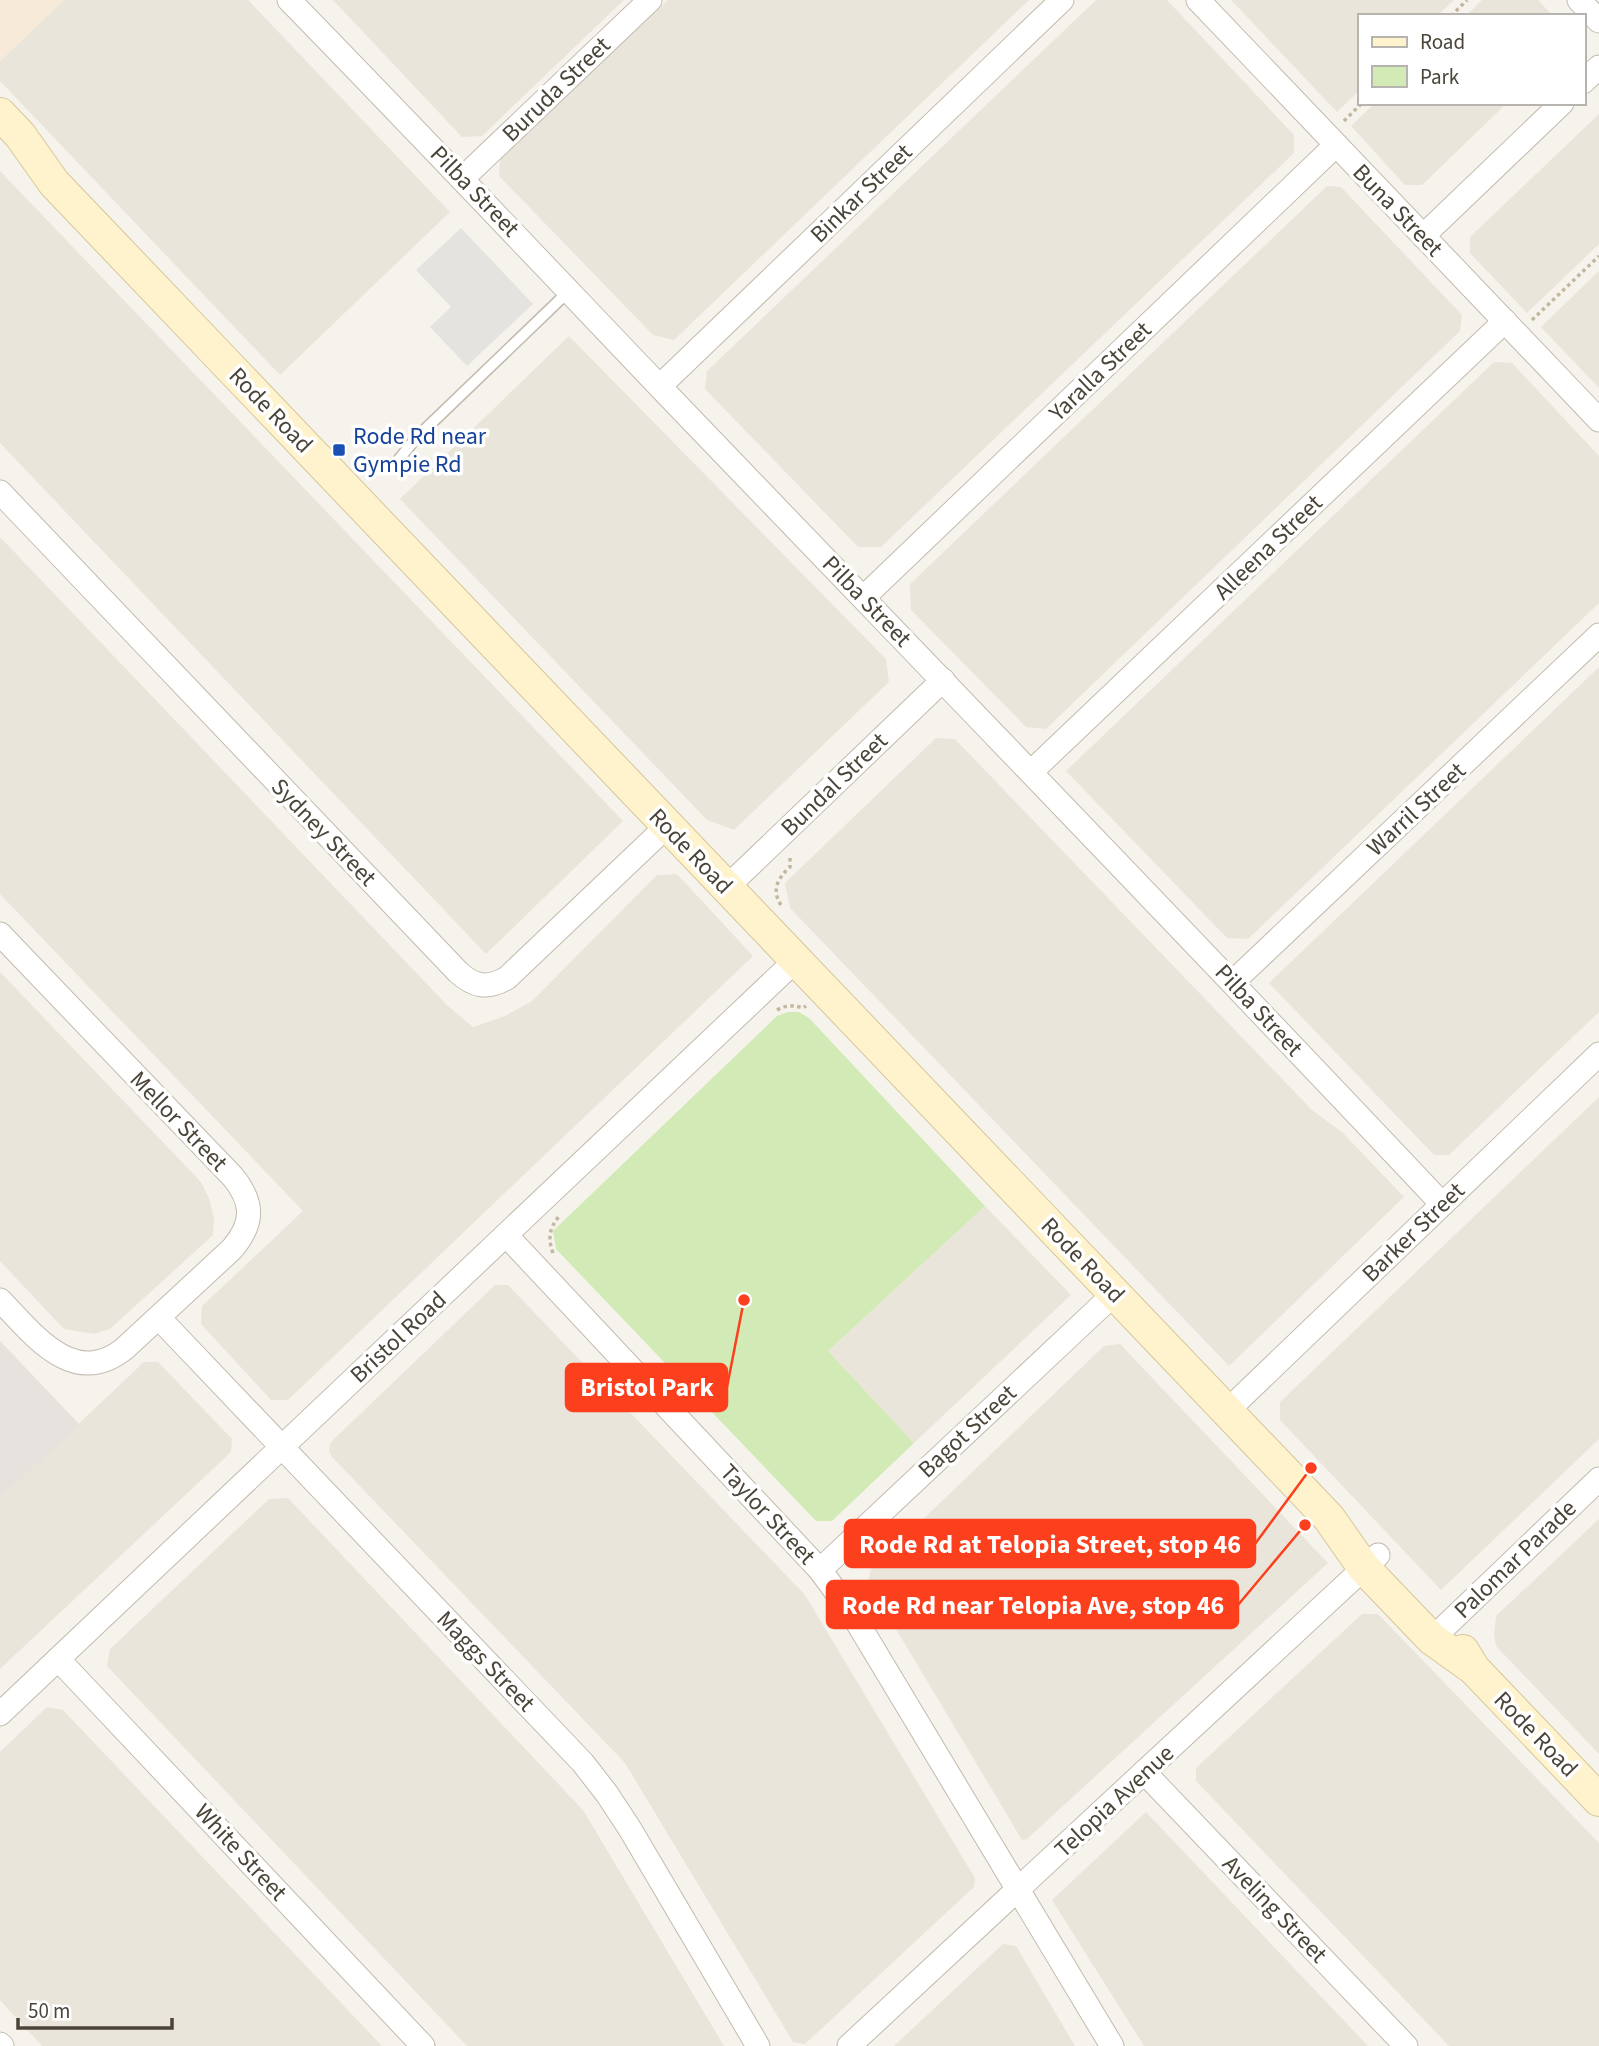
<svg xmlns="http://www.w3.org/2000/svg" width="1599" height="2046" font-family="'Source Sans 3',sans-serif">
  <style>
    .residential { fill: #eae5da }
    .commercial { fill: #f7ead8 }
    .industrial { fill: #e6e2dd }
    .green { fill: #d2eab5 }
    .parking { fill: #e5e3e0 }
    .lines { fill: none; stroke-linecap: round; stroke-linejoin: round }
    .lane-casing { stroke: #c2bbae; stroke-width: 13 }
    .street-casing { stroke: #c2bbae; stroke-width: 25 }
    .secondary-casing { stroke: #d6c79b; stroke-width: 34 }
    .path { stroke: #c4b79f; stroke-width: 3.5; stroke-dasharray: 3.5 3.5; stroke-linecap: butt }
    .lane { stroke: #fff; stroke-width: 10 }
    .street { stroke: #fff; stroke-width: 23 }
    .secondary { stroke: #fff3cd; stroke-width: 32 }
    .transit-dot { fill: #1a4fb4; stroke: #fff; stroke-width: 2.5 }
    .labels { text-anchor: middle; stroke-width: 7; stroke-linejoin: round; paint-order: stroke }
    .street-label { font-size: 24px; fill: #4b4439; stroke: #fff }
    .transit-label { font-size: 24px; fill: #164399; stroke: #fff; text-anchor: start }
    .leader { fill: none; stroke: #fc3f1d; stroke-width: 2.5 }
    .callout-dot { fill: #fc3f1d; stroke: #fff; stroke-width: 2.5 }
    .callout { fill: #fc3f1d; stroke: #fc3f1d; stroke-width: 2.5 }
    .callout-label { font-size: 26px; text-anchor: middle; font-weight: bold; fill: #fff }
  </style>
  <rect width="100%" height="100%" fill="#f6f3ec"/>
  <g class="residential">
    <polygon points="64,0 248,0 450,212 280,375 0,81 0,61"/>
    <polygon points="333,0 624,0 482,136 462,137"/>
    <polygon points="668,0 1029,0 674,340 653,335 499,176 500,159"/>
    <polygon points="1096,0 1167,0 1294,135 1294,153 881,547 858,547 705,389 707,371"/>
    <polygon points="1231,0 1454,0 1437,16 1359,16 1359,91 1337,112"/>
    <polygon points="1482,0 1538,0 1553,16 1466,16"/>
    <polygon points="1375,103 1507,103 1422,185 1405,185 1351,126"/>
    <polygon points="1599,114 1599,244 1527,313 1470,253 1470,237"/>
    <polygon points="0,171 623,821 486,954 0,443"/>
    <polygon points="1327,186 1341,187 1462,315 1460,331 1046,729 1026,727 911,610 910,584"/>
    <polygon points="1599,271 1599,388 1541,327"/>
    <polygon points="569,336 886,659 889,682 734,830 707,820 400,499"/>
    <polygon points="1494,362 1512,363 1599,456 1599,603 1248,939 1227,938 1066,771"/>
    <polygon points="0,537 448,1006 473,1027 505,1016 532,1001 657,875 677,874 753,956 288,1400 271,1400 201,1324 202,1306 303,1211 0,894"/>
    <polygon points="1599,667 1599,1012 1449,1155 1434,1155 1269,983"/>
    <polygon points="936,738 955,739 1312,1110 1343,1133 1404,1197 1229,1366 790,908 785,883"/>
    <polygon points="0,972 201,1182 209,1198 214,1219 213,1235 110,1329 94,1334 64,1329 0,1261"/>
    <polygon points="1599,1097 1599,1439 1441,1590 1280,1420 1280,1402"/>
    <polygon points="985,1206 1071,1295 914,1443 828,1351"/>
    <polygon points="495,1285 508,1285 805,1595 975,1878 974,1887 805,2044 793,2042 625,1763 332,1457 329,1451 330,1444 334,1439"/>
    <polygon points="1120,1344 1328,1563 1027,1839 1022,1840 868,1582 871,1569 1104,1346"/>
    <polygon points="144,1362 158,1362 232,1439 231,1452 0,1669 0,1498"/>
    <polygon points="288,1498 583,1810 724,2046 467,2046 107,1666 110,1649 269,1499"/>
    <polygon points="1599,1519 1599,1754 1496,1646 1494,1635 1496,1616"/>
    <polygon points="1362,1614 1378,1614 1599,1843 1599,2046 1449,2046 1196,1781 1196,1768"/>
    <polygon points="47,1707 63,1710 382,2046 42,2046 0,2000 0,1752"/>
    <polygon points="1146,1812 1368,2046 1144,2046 1052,1900"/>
    <polygon points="1003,1944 1016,1946 1075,2046 894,2046"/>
  </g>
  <polygon class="commercial" points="0,0 64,0 0,61"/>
  <polygon class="industrial" points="0,1341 79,1424 0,1498"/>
  <polygon class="green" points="788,1012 799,1012 809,1018 985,1206 828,1351 914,1443 832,1521 816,1521 556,1249 553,1231 777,1016"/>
  <polygon class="parking" points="461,228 533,304 467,366 430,327 451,307 416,270"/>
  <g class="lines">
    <g class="lane-casing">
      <polyline id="lane" points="396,463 416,438 570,290"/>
    </g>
    <g class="street-casing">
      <g id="street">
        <path d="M289 0C414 128 537 258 660 387 921 659 1184 930 1442 1204"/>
        <polyline points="1198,0 1599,420"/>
        <polyline points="1579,0 1599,21"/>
        <polyline points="1583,82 1599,67"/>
        <polyline points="463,178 650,0"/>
        <polyline points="1423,236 1562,103"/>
        <polyline points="660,386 1062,0"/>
        <path d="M0 492 458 972C474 987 488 989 507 978L667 826"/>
        <polyline points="864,597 1336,145"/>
        <polyline points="1031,772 1505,321"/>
        <polyline points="726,888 943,680"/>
        <path d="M0 934 233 1177C254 1203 254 1223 232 1249L124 1349C73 1389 33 1334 0 1300"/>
        <polyline points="1233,982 1599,635"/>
        <polyline points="506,1235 820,1570 851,1612 1112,2046"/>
        <polyline points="159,1318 583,1763 607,1794 630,1829 758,2046"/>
        <polyline points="1227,1411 1599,1054"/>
        <polyline points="820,1570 1115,1293"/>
        <polyline points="1432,1639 1599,1479"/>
        <polyline points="58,1659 423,2046"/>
        <polyline points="0,1714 796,960"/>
        <polyline points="1144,1772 1406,2046"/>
        <polyline points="0,2044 2,2046"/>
        <polyline points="849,2046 1378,1555"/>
      </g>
    </g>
    <g class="secondary-casing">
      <g id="secondary">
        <polyline points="0,114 20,135 54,183 1329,1518 1364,1568 1409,1615 1432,1639 1474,1669"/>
        <polyline points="1463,1651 1474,1669 1599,1800"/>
      </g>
    </g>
    <g class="path">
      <polyline points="1451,16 1467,0"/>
      <polyline points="1344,121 1362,103"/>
      <polyline points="1532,320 1599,256"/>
      <path d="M781 905C771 890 778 878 790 867V856"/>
      <path d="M777 1010C786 1005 793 1005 803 1008L806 1006"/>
      <path d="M553 1253C547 1237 550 1227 560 1215"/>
    </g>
    <use href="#lane" class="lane"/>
    <use href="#street" class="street"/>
    <use href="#secondary" class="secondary"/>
  </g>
  <rect class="transit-dot" x="332" y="443" width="14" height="14" rx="3.5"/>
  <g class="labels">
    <g class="street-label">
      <text transform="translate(556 89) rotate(-44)" y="8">Buruda Street</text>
      <text transform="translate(475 191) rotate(46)" y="8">Pilba Street</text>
      <text transform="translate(861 193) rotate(-44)" y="8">Binkar Street</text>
      <text transform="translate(1398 210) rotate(46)" y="8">Buna Street</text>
      <text transform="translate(1100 371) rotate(-44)" y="8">Yaralla Street</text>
      <text transform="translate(271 410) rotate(46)" y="8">Rode Road</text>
      <text transform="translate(1268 547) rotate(-44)" y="8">Alleena Street</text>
      <text transform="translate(867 601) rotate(46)" y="8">Pilba Street</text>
      <text transform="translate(834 784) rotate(-44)" y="8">Bundal Street</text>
      <text transform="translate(1416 809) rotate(-43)" y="8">Warril Street</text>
      <text transform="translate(324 832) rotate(46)" y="8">Sydney Street</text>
      <text transform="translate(691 851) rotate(46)" y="8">Rode Road</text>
      <text transform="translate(1259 1010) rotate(47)" y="8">Pilba Street</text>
      <text transform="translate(179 1121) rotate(46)" y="8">Mellor Street</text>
      <text transform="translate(1413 1232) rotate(-44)" y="8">Barker Street</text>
      <text transform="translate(1083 1260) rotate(46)" y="8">Rode Road</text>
      <text transform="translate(398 1337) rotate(-43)" y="8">Bristol Road</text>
      <text transform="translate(967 1431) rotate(-43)" y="8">Bagot Street</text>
      <text transform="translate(768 1514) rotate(47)" y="8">Taylor Street</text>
      <text transform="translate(1515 1559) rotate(-44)" y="8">Palomar Parade</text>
      <text transform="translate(486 1661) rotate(46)" y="8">Maggs Street</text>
      <text transform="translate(1536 1734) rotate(46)" y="8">Rode Road</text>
      <text transform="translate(1114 1801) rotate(-43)" y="8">Telopia Avenue</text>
      <text transform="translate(241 1852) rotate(47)" y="8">White Street</text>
      <text transform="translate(1275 1909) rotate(46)" y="8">Aveling Street</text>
    </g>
    <g class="transit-label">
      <text x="353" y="444">Rode Rd near<tspan x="353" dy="28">Gympie Rd</tspan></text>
    </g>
  </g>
  <path class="leader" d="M744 1300L727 1387M1311 1468L1255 1544M1305 1525L1238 1605"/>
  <g class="callout-dot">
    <circle cx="744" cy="1300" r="7"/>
    <circle cx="1311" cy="1468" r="7"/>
    <circle cx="1305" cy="1525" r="7"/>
  </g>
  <g class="callout">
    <rect x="566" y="1364" width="161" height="47" rx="7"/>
    <rect x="845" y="1520" width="410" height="47" rx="7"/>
    <rect x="827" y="1581" width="411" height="47" rx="7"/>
  </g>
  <g class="callout-label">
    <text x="647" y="1396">Bristol Park</text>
    <text x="1050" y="1553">Rode Rd at Telopia Street, stop 46</text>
    <text x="1033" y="1614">Rode Rd near Telopia Ave, stop 46</text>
  </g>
  <rect x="1358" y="14" width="228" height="91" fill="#ffffff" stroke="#b7b4b0" stroke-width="2"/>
  <rect x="1372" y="37" width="35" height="10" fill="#fff3cd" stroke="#b7b4b0" stroke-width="2"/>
  <text x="1420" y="49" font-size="21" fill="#4b4439">Road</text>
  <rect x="1372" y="66" width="35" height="21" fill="#d2eab5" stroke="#b7b4b0" stroke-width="2"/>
  <text x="1420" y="84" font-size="21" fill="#4b4439">Park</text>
  <path d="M18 2018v10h154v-10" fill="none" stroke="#4b4439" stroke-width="3.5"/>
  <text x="28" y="2018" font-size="21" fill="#4b4439" stroke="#ffffff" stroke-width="5" paint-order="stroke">50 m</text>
</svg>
